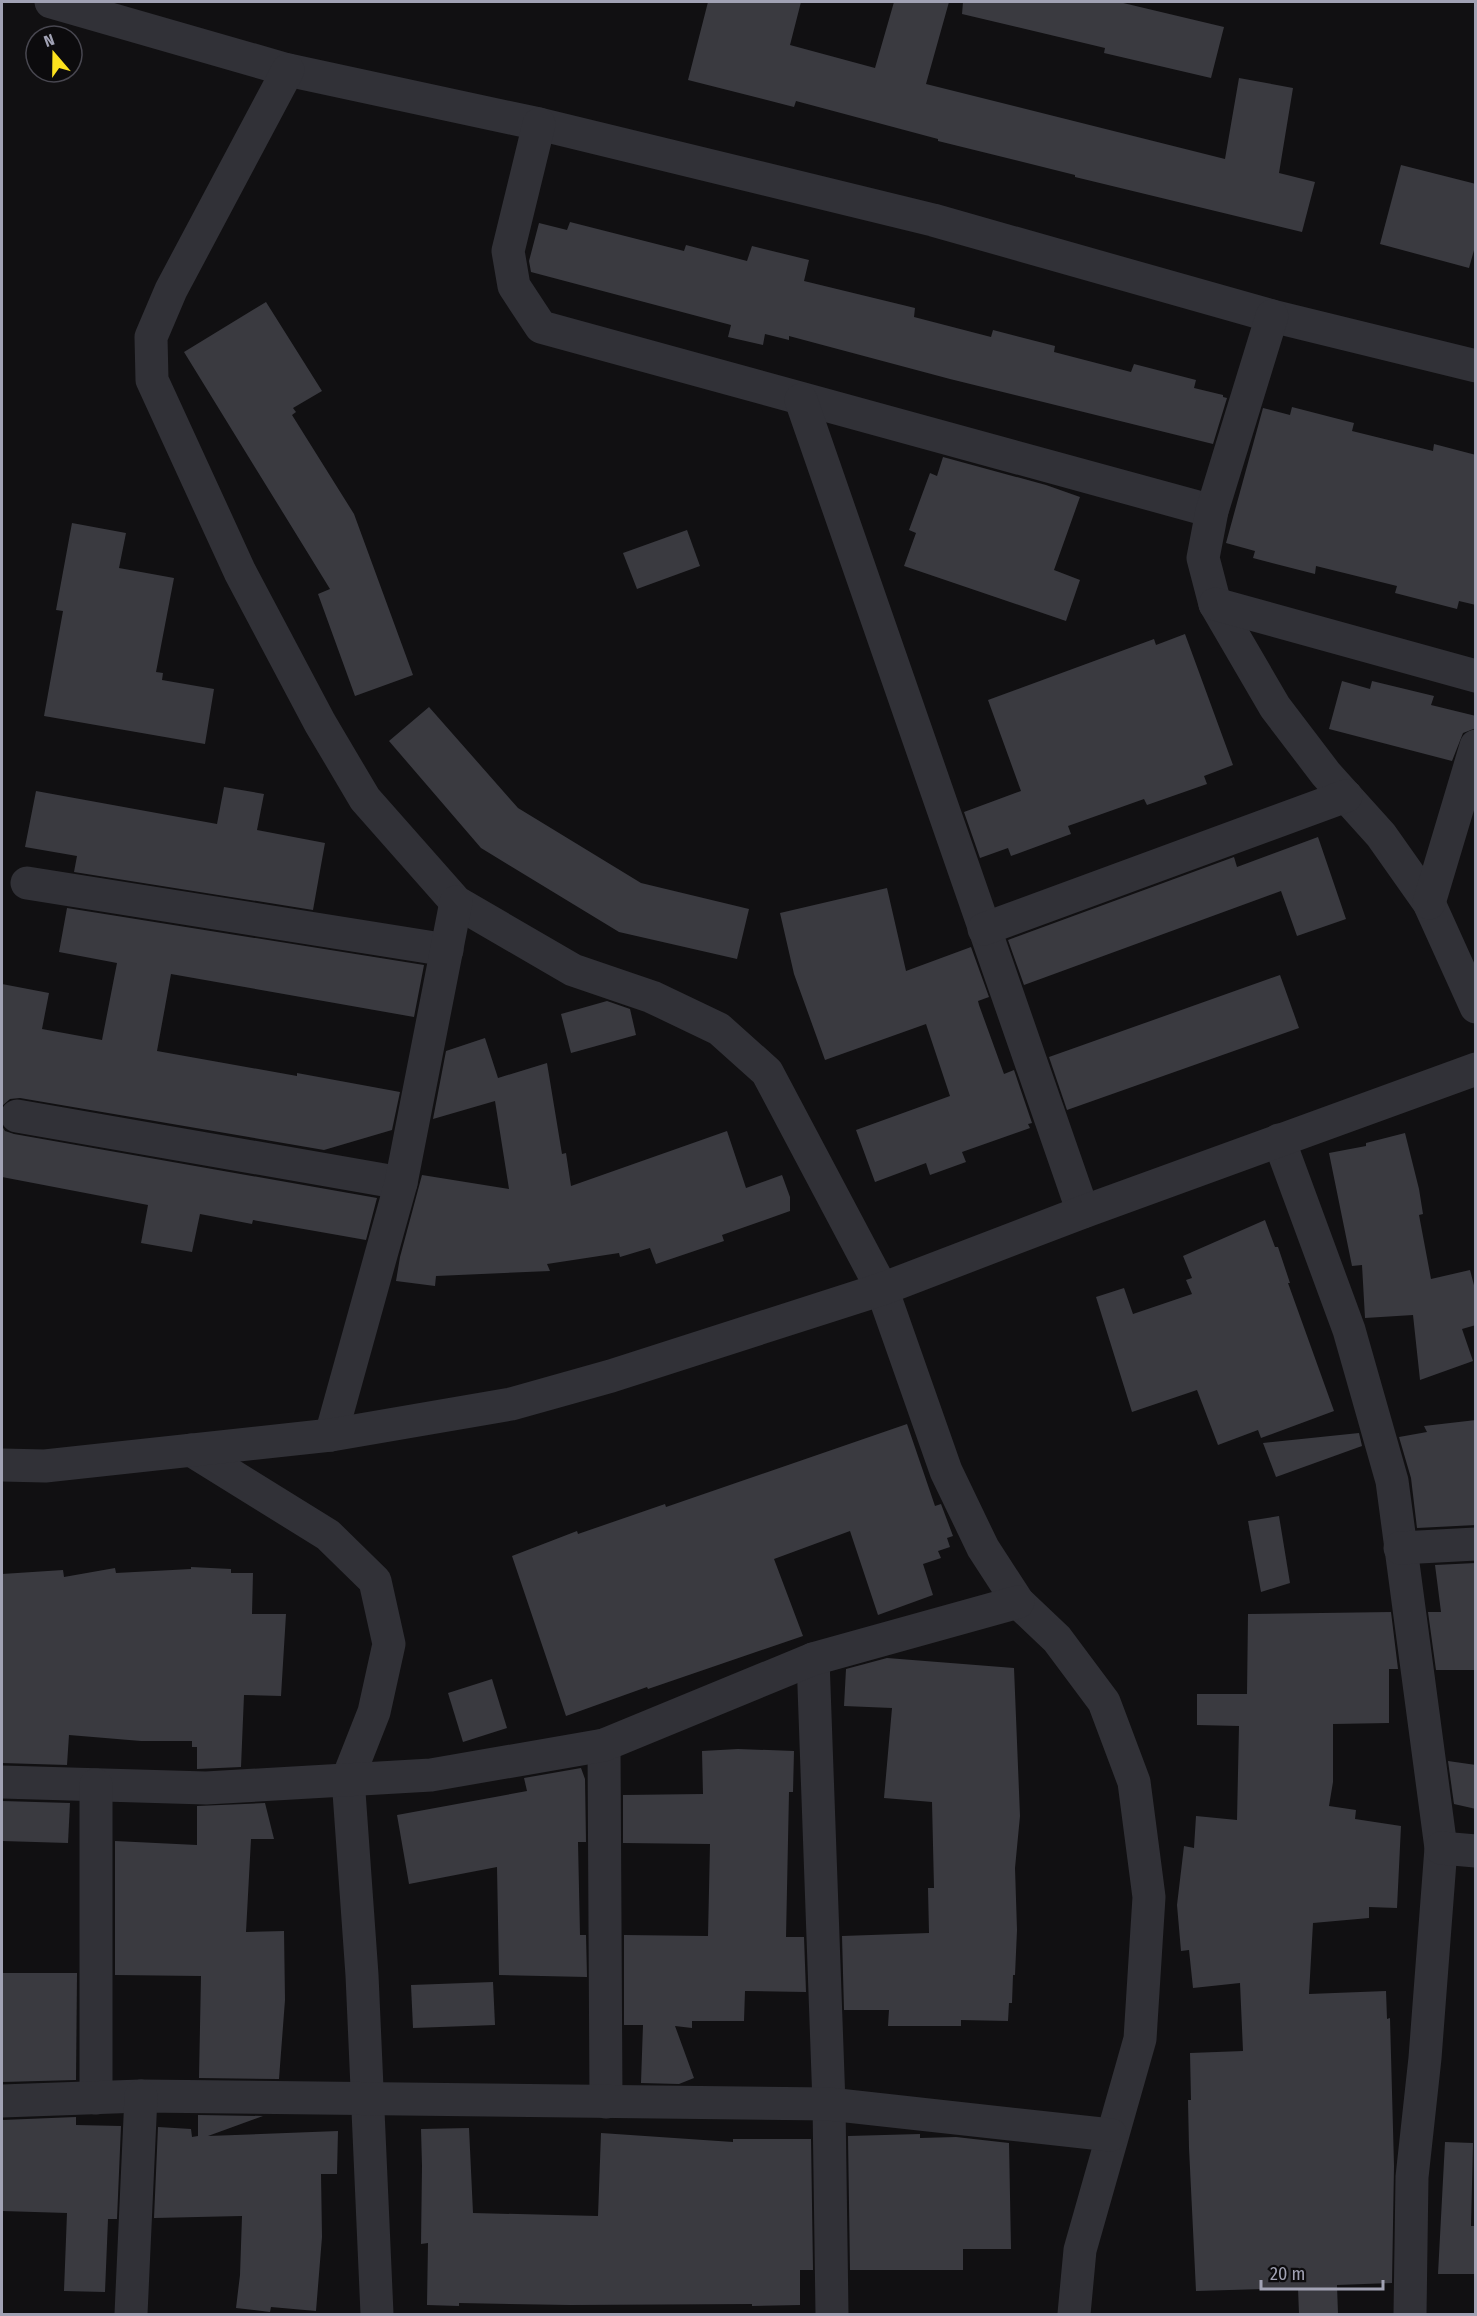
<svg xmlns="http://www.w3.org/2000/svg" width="1477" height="2316" font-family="'Fira Sans Condensed',sans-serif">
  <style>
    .building { fill: #3a3a40 }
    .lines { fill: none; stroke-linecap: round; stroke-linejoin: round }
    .minor { stroke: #313137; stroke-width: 33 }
  </style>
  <rect width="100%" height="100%" fill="#111012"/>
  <g class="building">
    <polygon points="708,2 801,2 790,45 875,68 894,2 949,2 926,84 1225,159 1239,78 1293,88 1279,173 1315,182 1302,232 1075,177 1075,175 938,141 938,139 796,101 794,107 688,80"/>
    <polygon points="963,2 1119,2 1224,27 1211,78 1104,53 1105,48 962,14"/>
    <polygon points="1401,165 1476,184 1476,243 1469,268 1380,244"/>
    <polygon points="570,222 684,251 686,245 747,261 752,246 809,260 804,281 915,308 914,317 991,337 993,330 1055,346 1054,352 1131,372 1134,364 1196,380 1194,388 1223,395 1223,397 1227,398 1213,444 950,379 789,336 789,340 765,334 763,345 728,337 731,325 531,272 529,261 539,223 567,230"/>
    <polygon points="266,302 322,391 293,408 296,412 292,415 354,514 413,675 355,696 318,594 330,589 184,352"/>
    <polygon points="1292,407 1354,423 1352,431 1433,451 1434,444 1476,455 1476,605 1459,601 1457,609 1395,593 1397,586 1316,566 1315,574 1253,558 1255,551 1226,543 1263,408 1290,415"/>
    <polygon points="943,457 1046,485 1080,497 1054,570 1080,580 1066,621 904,566 916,533 909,530 930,473 937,476"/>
    <polygon points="72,523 126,533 119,568 174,578 156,672 163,673 162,680 214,689 205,744 44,716 63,611 56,610"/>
    <polygon points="687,530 700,566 637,589 623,553"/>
    <polygon points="1185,634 1233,765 1204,776 1207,784 1147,805 1144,799 1068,826 1071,834 1011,856 1008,848 980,858 964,812 1021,791 988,700 1154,639 1156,645"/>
    <polygon points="1342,681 1370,689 1372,681 1434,696 1431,705 1476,716 1476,728 1463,733 1452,761 1329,729"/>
    <polygon points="429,707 518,808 641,883 749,909 737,959 619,932 481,848 389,741"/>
    <polygon points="224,787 264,794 257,830 325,843 313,910 74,872 77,856 25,847 36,791 217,824"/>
    <polygon points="1318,837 1346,919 1297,936 1281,891 1024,985 1008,940 1234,857 1237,867"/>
    <polygon points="887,888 906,971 971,947 989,997 978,1001 979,1005 1004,1074 1014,1070 1032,1123 1028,1124 1030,1128 962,1152 966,1162 930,1175 926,1163 875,1182 856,1130 950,1096 926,1024 825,1060 794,974 780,913"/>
    <polygon points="67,908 424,965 414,1017 171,974 157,1051 297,1076 297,1073 400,1092 392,1130 324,1150 20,1098 10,1099 2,1106 2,984 49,993 42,1029 102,1040 117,963 59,952"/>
    <polygon points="1280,975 1299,1028 1067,1110 1049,1057"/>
    <polygon points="607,1001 630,1009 636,1035 571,1053 561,1014"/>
    <polygon points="485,1038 498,1078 547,1063 562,1154 566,1153 571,1186 727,1131 746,1188 782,1175 790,1197 790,1211 722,1235 724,1241 656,1264 650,1248 620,1257 619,1253 547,1264 550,1271 436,1276 435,1286 396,1281 400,1257 422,1175 509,1189 495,1101 433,1119 446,1051"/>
    <polygon points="2,1126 5,1131 14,1134 377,1198 366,1240 253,1220 252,1224 200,1214 192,1252 141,1243 148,1205 2,1177"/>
    <polygon points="1405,1133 1419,1189 1423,1214 1419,1215 1431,1279 1470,1270 1476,1293 1476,1325 1462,1329 1473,1361 1420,1380 1413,1315 1365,1318 1362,1265 1352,1266 1329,1153 1366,1146 1366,1143"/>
    <polygon points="1265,1220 1275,1247 1278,1247 1290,1283 1288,1283 1334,1411 1261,1438 1258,1430 1218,1445 1197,1390 1132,1412 1096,1297 1124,1288 1133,1314 1192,1294 1186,1280 1192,1278 1183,1256"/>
    <polygon points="1476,1420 1476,1525 1417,1528 1411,1478 1399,1437 1427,1432 1424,1426"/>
    <polygon points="907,1424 935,1506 941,1504 953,1536 947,1538 950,1547 938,1551 941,1558 923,1564 933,1595 878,1615 850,1531 774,1559 803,1636 648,1689 647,1687 566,1716 512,1556 577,1531 578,1534 665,1504 666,1507"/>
    <polygon points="1359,1433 1362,1446 1276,1477 1263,1443"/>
    <polygon points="1279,1516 1290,1583 1261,1592 1248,1521"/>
    <polygon points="1476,1563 1476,1670 1436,1670 1428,1612 1441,1612 1435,1565"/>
    <polygon points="191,1567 231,1569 231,1573 253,1573 252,1614 286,1614 281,1696 244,1695 241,1767 197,1769 197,1747 192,1747 192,1741 141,1741 69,1735 67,1765 2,1763 2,1574 63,1570 64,1577 115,1568 116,1573 191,1569"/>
    <polygon points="1391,1612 1398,1669 1389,1669 1389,1723 1333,1724 1333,1782 1329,1806 1356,1810 1355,1819 1401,1826 1397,1908 1369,1907 1369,1918 1313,1923 1309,1994 1386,1991 1387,2019 1390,2018 1394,2166 1392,2283 1337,2285 1338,2314 1299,2314 1298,2288 1196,2291 1189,2148 1188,2100 1191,2100 1190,2053 1243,2051 1240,1983 1193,1988 1189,1950 1181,1951 1177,1905 1184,1846 1194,1848 1196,1816 1237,1820 1239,1726 1197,1725 1197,1694 1247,1694 1248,1614"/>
    <polygon points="887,1658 1014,1668 1020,1816 1015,1868 1017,1930 1015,1975 1013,1975 1012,2003 1009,2003 1008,2021 961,2020 961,2026 888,2026 889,2010 844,2010 842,1936 929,1933 928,1888 934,1888 932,1802 884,1798 892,1708 844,1706 846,1669"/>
    <polygon points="492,1679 507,1728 463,1742 448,1693"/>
    <polygon points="738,1749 794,1751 793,1792 789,1792 786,1937 804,1937 806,1992 745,1991 744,2021 692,2021 692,2028 675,2026 694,2078 679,2084 641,2083 643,2025 624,2025 624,1935 708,1936 710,1844 623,1843 623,1795 703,1794 702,1751"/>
    <polygon points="1448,1761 1476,1765 1476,1809 1454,1804"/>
    <polygon points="581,1768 585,1779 586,1842 578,1842 580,1935 586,1935 587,1977 499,1975 497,1867 409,1884 397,1815 527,1791 524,1778"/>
    <polygon points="2,1801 70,1803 68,1843 2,1841"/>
    <polygon points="265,1803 274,1839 251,1839 246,1932 284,1931 285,2000 279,2079 199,2078 201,1976 115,1975 115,1841 197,1845 197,1806"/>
    <polygon points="2,1973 77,1973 76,2080 2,2082"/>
    <polygon points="493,1982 495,2025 413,2028 411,1985"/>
    <polygon points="198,2115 263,2116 208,2136 338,2131 337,2174 321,2174 322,2237 316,2311 271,2307 270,2312 236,2308 240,2275 242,2216 154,2218 158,2127 191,2129 192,2137 198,2136"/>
    <polygon points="76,2117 76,2125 121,2126 117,2219 108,2219 105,2292 64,2291 67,2213 2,2211 2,2120"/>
    <polygon points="469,2128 473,2213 598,2216 601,2133 733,2142 733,2139 811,2139 813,2270 800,2270 800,2305 752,2306 752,2304 570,2305 459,2303 459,2306 427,2305 428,2243 421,2244 422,2166 421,2129"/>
    <polygon points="920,2134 920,2138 956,2137 1009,2143 1011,2249 963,2249 963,2270 850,2270 848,2136"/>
    <polygon points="1445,2142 1473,2143 1471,2226 1476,2226 1476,2274 1438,2274"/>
  </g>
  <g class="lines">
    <g class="minor">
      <polyline points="51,2 288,70 539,124 933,220 1272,316 1476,366"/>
      <polyline points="288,70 171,290 151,337 152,380 240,572 320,723 365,799 456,902 573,970 652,997 719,1029 767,1072 882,1289 946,1471 983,1548 1018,1602 1057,1639 1104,1702 1134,1782 1149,1897 1140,2039 1080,2250 1074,2314"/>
      <polyline points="539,124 508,251 514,286 541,327 1212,511"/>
      <polyline points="1272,316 1212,511 1203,558 1215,604 1275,707 1326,774 1381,835 1429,903 1476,1007"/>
      <polyline points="801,400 1083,1212"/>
      <polyline points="1215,604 1476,676"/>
      <polyline points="27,883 447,950"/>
      <polyline points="1429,903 1476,746"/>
      <polyline points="984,929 1346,796"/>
      <polyline points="17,1116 401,1183"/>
      <polyline points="1279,1140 1349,1330 1392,1481 1441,1848 1425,2058 1412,2177 1410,2314"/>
      <polyline points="331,1435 401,1183 456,902"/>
      <polyline points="191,1450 328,1535 375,1581 389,1644 374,1712 348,1778 362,1975 377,2314"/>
      <polyline points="2,1465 45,1466 331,1435 511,1404 611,1376 882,1289 1083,1212 1476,1069"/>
      <polyline points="1400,1548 1476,1544"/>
      <polyline points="813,1659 829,2104 832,2314"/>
      <polyline points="604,1745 606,2102"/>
      <polyline points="2,1782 206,1788 431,1775 604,1745 813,1659 1018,1602"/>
      <polyline points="96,1785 96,2098"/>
      <polyline points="1441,1848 1476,1851"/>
      <polyline points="2,2101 141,2096 829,2104 1111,2135"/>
      <polyline points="131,2314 141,2096"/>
    </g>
  </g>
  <rect width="1477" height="2316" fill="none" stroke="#a1a2b4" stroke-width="6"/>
  <g transform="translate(54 54) rotate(340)"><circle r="28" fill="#0c0b0d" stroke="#484750" stroke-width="1.5"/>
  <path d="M0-4.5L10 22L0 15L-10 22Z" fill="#fce11e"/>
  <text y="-9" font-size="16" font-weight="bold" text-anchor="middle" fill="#a1a2b4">N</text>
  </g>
  <path d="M1261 2280v9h122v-9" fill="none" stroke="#a1a2b4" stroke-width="3"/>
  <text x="1270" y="2280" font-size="18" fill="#a1a2b4" stroke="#0c0b0d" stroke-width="4.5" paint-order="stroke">20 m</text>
</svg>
